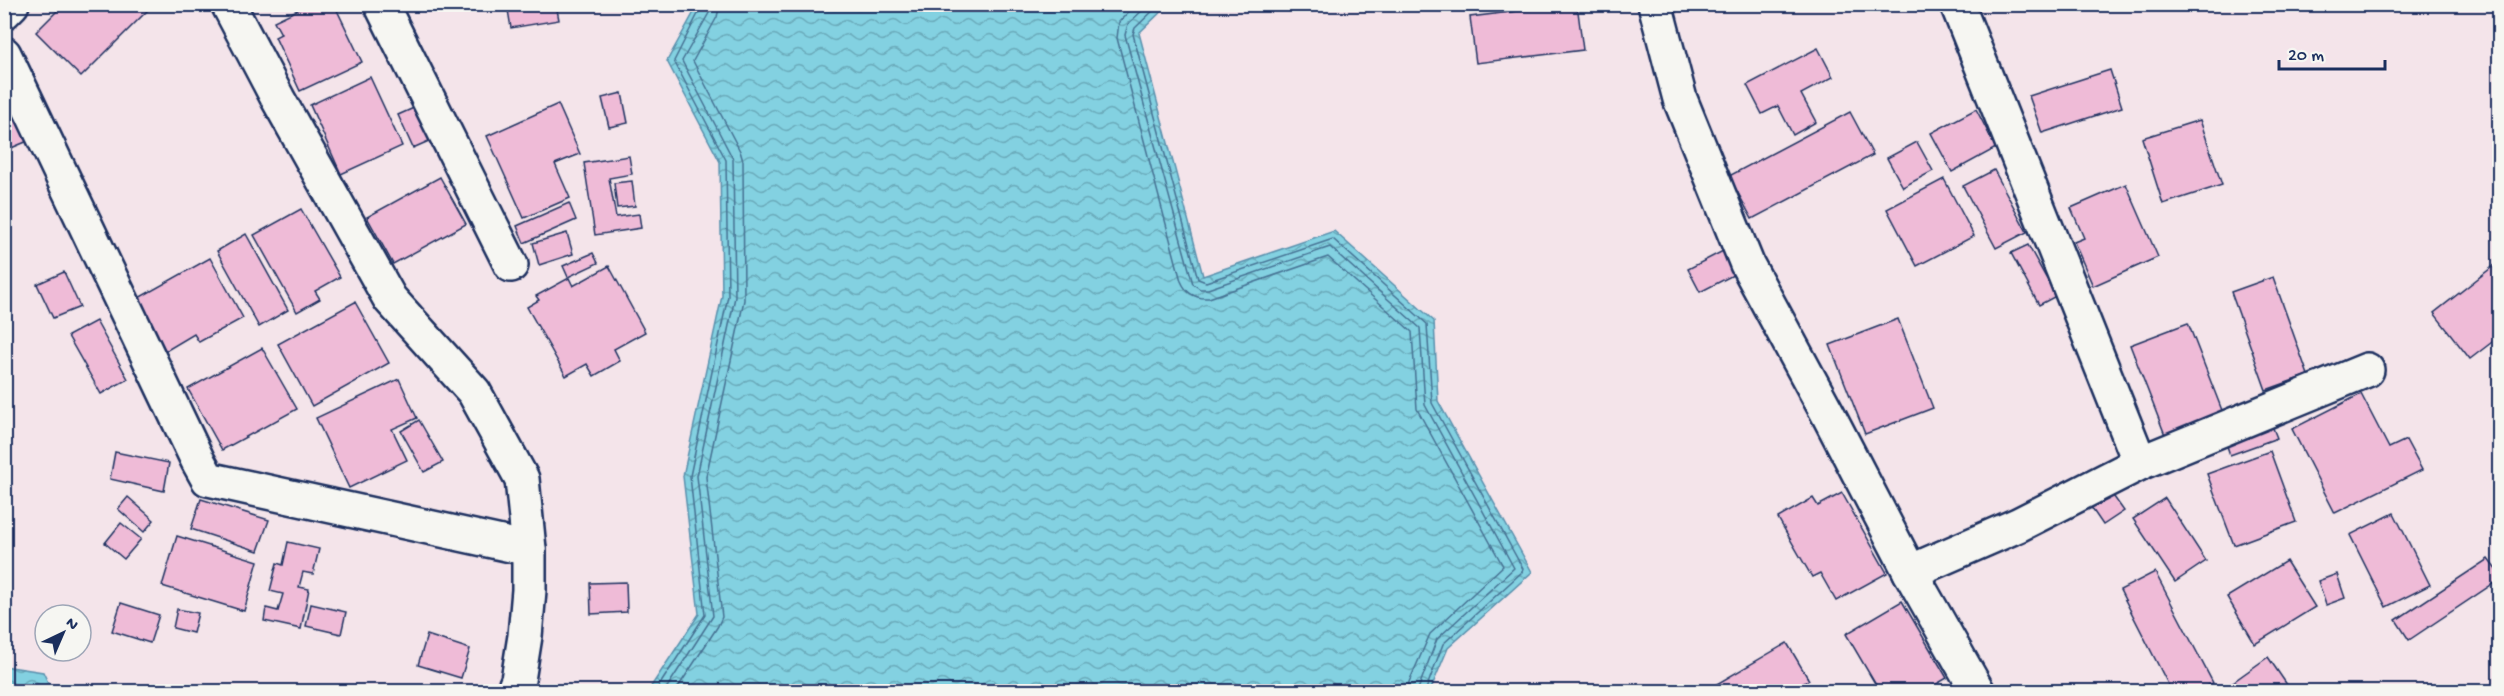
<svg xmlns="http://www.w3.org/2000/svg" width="2504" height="696" font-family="'Gochi Hand',sans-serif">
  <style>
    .water { fill: url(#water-waves); stroke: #5990ad; stroke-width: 1.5 }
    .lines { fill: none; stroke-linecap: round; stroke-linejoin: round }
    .shore { stroke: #457092; stroke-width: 1.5 }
    .building { fill: #efbbd7; stroke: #1b2f5e; stroke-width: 1.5 }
    .street-casing { stroke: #1b2f5e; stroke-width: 38 }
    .street { stroke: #f6f6f2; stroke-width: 33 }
  </style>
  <defs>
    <pattern id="water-waves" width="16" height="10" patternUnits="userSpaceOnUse" patternTransform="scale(1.5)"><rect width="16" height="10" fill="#83d1e1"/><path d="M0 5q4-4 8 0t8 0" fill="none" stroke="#6aaaba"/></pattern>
  </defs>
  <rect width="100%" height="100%" fill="#f4e4ea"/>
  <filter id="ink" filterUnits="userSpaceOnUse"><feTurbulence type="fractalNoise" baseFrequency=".0167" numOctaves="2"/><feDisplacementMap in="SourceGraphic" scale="12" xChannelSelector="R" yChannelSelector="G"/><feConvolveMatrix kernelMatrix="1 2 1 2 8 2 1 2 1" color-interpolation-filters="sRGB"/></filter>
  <g filter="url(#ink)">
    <g class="water">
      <polygon points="698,5 1168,5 1139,33 1203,276 1334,231 1434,321 1438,401 1532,572 1448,648 1430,691 648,691 699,614 683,476 722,296 720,162 667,61"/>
      <polygon points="4,666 43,672 52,691 5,691"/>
    </g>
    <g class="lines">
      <g class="shore">
        <path d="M1136 4 1119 22 1117 38 1181 281C1186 293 1195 299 1209 298L1328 257 1412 332 1417 409 1503 566 1430 634 1409 682 1408 692"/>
        <polyline points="1149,4 1128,24 1125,35 1193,284 1200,289 1208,289 1330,247 1420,328 1425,405 1514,568 1437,639 1417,692"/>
        <polyline points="1160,4 1135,28 1133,34 1198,279 1206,282 1333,239 1427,324 1432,403 1523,569 1522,572 1443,644 1425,692"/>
        <polyline points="655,692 705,615 690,476 728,296 726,160 674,61 703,4"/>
        <polyline points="664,692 713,616 697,476 735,297 733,159 682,61 709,13 711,4"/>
        <polyline points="675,692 718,626 722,617 706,477 744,300 743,161 740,151 693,61 717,17 720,4"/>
      </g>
    </g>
    <g class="building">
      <polygon points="64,4 154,4 81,77 36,32"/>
      <polygon points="310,4 334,4 362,62 300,91 275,37 281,34 274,21"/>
      <polygon points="507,4 556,4 559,20 511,28"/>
      <polygon points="1577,4 1583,50 1476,63 1470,17"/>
      <polygon points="1818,48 1833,77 1801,94 1816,122 1793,135 1778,106 1762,114 1747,85"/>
      <polygon points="2110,70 2122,107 2042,133 2029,96"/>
      <polygon points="370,77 402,146 341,174 310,105"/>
      <polygon points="622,93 628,123 609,127 602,98"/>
      <polygon points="12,101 28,141 4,151 4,104"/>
      <polygon points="558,104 580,154 555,164 570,198 524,218 487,136"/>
      <polygon points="416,107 431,140 413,148 398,115"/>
      <polygon points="1976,109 1996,148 1952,172 1931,133"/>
      <polygon points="1850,112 1873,155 1752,219 1729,176"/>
      <polygon points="2200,120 2222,185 2163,204 2142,138"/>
      <polygon points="1917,142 1933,171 1903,187 1887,158"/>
      <polygon points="629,156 632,174 609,178 616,217 639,214 641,228 595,235 584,163"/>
      <polygon points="1994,170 2027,232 1996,248 1963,186"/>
      <polygon points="440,177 466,224 393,264 367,217"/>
      <polygon points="1944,179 1974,236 1917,266 1887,209"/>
      <polygon points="632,181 635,206 617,208 614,183"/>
      <polygon points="2126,184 2158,257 2093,286 2074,242 2084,238 2071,208"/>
      <polygon points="569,203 576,220 524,243 517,226"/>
      <polygon points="301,209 340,277 315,291 320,299 297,312 254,235"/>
      <polygon points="567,233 573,254 539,265 533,243"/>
      <polygon points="246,234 288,310 259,327 217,251"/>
      <polygon points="2028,245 2056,296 2039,305 2011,253"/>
      <polygon points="1727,249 1739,272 1700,292 1688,269"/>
      <polygon points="593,253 598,263 568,277 563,266"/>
      <polygon points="210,258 243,318 199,342 194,334 164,352 135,300"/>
      <polygon points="2500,261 2500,336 2470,359 2434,313"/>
      <polygon points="609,266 645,332 614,349 620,361 594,376 587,364 566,376 527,307 539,300 536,296 569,278 573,286"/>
      <polygon points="64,272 80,307 53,318 37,284"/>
      <polygon points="2273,277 2308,375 2266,390 2231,292"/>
      <polygon points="355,302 389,363 312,406 278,344"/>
      <polygon points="1898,319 1933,408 1865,434 1830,345"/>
      <polygon points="96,321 128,379 101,394 68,336"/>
      <polygon points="2188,323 2225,418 2167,440 2130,345"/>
      <polygon points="262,348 297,409 222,450 188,389"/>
      <polygon points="399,379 417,418 392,429 407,460 349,488 316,418"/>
      <polygon points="2361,394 2389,448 2406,440 2422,470 2335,513 2292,429"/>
      <polygon points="419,420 443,462 424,472 401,431"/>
      <polygon points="2271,423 2277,438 2230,455 2225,440"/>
      <polygon points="2270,451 2296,522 2234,545 2207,474"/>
      <polygon points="115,452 169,463 164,491 110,479"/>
      <polygon points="2109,490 2124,511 2103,525 2088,503"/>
      <polygon points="1842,493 1887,573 1836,601 1820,573 1812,577 1778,518 1813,498 1818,506"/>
      <polygon points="128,497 154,520 144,532 118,509"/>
      <polygon points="2165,498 2206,561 2175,582 2133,519"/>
      <polygon points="201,499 269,520 258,551 191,529"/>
      <polygon points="2394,513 2430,585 2386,607 2350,535"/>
      <polygon points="121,523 141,539 124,559 105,543"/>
      <polygon points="177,536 258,561 244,611 162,586"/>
      <polygon points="288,542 319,549 313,574 303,572 299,587 309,589 301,629 264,621 266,608 278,611 283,594 270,591 277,563 283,565"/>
      <polygon points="2488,559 2500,575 2500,579 2409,640 2396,620"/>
      <polygon points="2286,561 2315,607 2255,644 2227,597"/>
      <polygon points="2155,572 2213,683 2195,692 2172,692 2120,590"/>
      <polygon points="2337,574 2345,598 2326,605 2318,581"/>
      <polygon points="626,582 627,612 591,614 590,583"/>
      <polygon points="1902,601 1947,678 1923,692 1873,692 1871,689 1876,685 1846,634"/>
      <polygon points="121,603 159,615 150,643 112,631"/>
      <polygon points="311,604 346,612 341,634 306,626"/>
      <polygon points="177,609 198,613 193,633 173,628"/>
      <polygon points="427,635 470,649 461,678 418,665"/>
      <polygon points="1787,643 1809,680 1789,692 1719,692 1715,685"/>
      <polygon points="2268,657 2292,692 2219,692"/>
    </g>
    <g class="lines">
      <g class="street-casing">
        <g id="street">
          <polyline points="228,4 278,99 390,299 474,392 522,479 529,549 529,590 525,636 518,680 513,692"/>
          <polyline points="381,4 511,265"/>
          <polyline points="1655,4 1680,99 1747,264 1828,414 1910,572 1978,692"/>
          <polyline points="1957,4 2140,463"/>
          <polyline points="4,12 12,4"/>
          <polyline points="4,54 198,461 208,479 529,549"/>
          <polyline points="1910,572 2018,525 2140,463 2367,370"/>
        </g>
      </g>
      <use href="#street" class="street"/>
    </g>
  </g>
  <rect width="2504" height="696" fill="none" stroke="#f6f6f2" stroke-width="24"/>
  <rect x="12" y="12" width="2480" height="672" fill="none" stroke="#1b2f5e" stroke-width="2" filter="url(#ink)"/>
  <g transform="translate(63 633) rotate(44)"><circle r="28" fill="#f6f6f2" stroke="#9ea6b7" stroke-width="1.5"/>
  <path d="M0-4.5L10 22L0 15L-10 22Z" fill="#1b2f5e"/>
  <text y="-9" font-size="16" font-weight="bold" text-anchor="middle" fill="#1b2f5e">N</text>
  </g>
  <path d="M2279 60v9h106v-9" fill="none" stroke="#1b2f5e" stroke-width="3"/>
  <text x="2288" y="60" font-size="18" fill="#1b2f5e" stroke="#f6f6f2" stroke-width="4.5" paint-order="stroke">20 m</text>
</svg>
